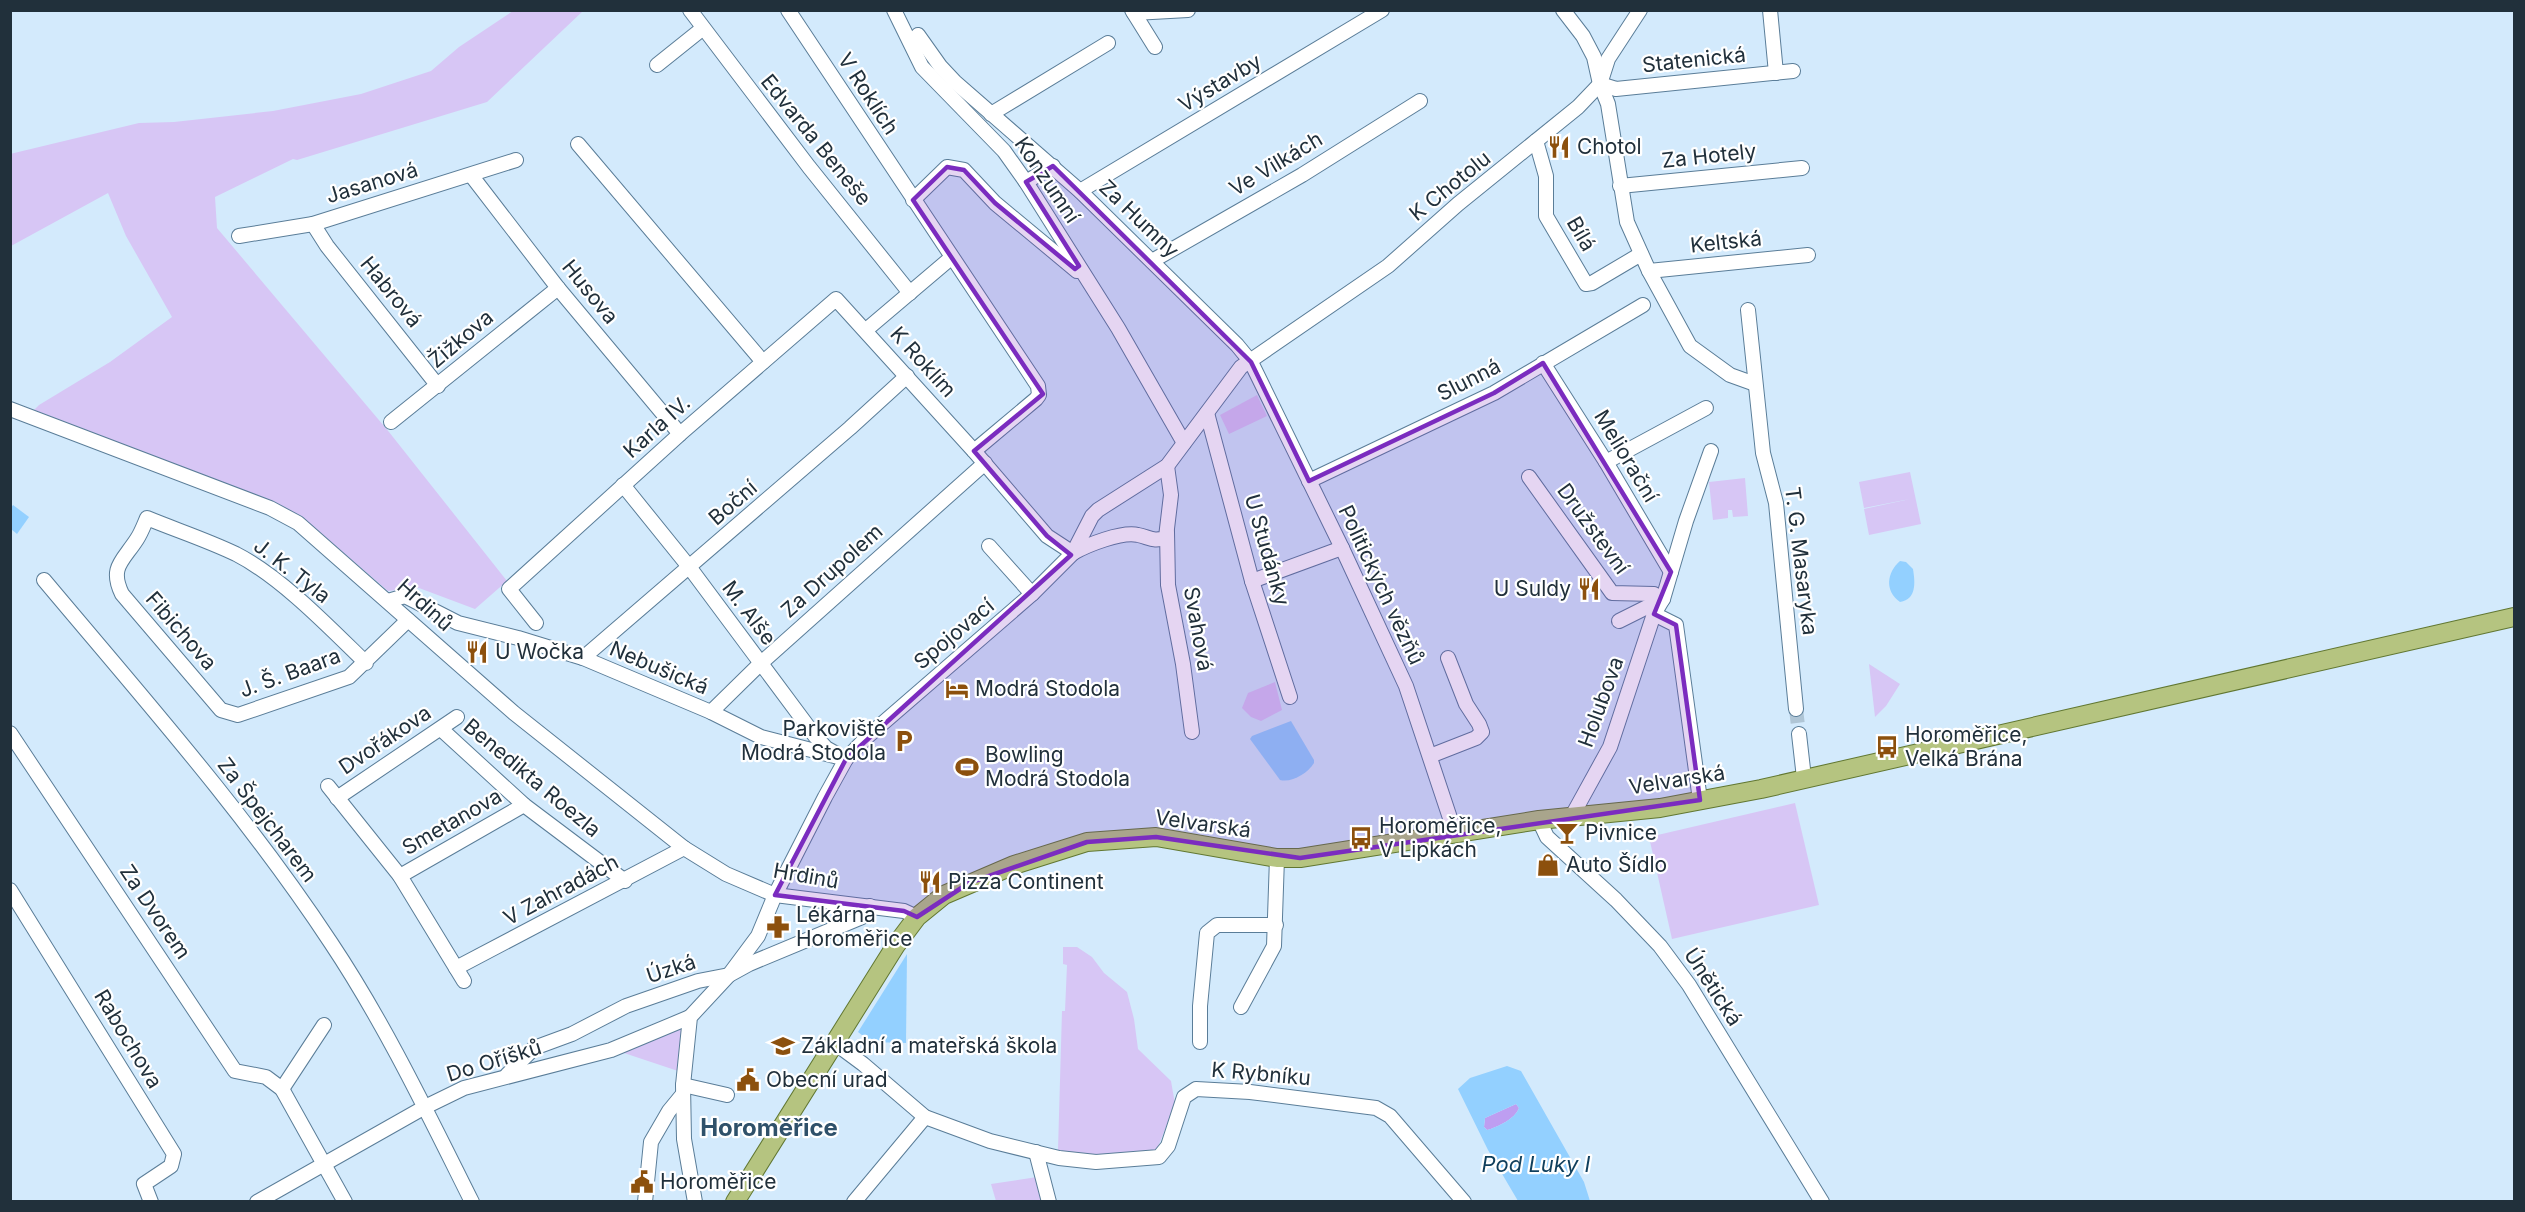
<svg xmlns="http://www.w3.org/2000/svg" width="2525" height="1212" font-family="Inter,sans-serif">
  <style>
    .green { fill: #d7c6f5 }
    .forest { fill: #be9ef1 }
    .water { fill: #93d0ff; fill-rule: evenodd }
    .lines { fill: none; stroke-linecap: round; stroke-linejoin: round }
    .minor-tunnel { stroke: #afc5d5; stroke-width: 14; stroke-dasharray: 14 7; stroke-linecap: butt }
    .minor-casing { stroke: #5a7d98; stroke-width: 16 }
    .major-casing { stroke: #617731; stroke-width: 20 }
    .minor { stroke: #fff; stroke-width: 14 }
    .major { stroke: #b5c480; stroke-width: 18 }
    .marked { fill: #7b2cbf; fill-opacity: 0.2; stroke: #7b2cbf; stroke-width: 4.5; stroke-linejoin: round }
    .labels { text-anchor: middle; stroke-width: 4.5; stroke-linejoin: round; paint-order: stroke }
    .street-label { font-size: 21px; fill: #21303b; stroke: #fff }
    .poi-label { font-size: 21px; fill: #21303b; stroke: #fff; text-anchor: start }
    .water-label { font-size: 22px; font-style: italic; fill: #0f3f5d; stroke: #fff }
    .quarter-label { font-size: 24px; font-weight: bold; fill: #2f516a; stroke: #fff }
  </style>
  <rect width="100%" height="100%" fill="#d3eafc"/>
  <g class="green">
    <polygon points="513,11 583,11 487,102 297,160 293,159 215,197 217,228 389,432 507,581 475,609 419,588 388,591 302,517 274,502 34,410 39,405 110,362 172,317 126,236 108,193 11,246 10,154 139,123 174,122 273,111 361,94 431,71 459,47"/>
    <polygon points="1257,395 1267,416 1229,434 1220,415"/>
    <polygon points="1910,472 1921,524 1869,535 1864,509 1910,499 1864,508 1859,482"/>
    <polygon points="1745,478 1748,516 1733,517 1732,510 1728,510 1728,518 1713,520 1709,482"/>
    <polygon points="1869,664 1900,684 1886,706 1875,717"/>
    <polygon points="1275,682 1282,710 1261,721 1251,717 1242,708 1248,693"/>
    <polygon points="1795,803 1819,905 1672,939 1649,837"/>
    <polygon points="1063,947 1077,947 1092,957 1104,973 1127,992 1134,1019 1138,1049 1171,1081 1175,1104 1156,1152 1095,1158 1058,1150 1062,1011 1065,1011 1067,965 1063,964"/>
    <polygon points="685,1024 678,1071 621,1052"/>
    <polygon points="1037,1177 1044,1201 996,1201 991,1184"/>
  </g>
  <path class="forest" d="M1516 1104 1519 1108C1515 1119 1498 1127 1487 1130L1484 1127 1485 1118Z"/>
  <g class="water">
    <polygon points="13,505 29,517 17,534 11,529 11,508"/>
    <path d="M1900 561 1906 562 1913 569C1915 582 1917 599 1900 602 1884 591 1887 572 1900 561Z"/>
    <path d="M1291 721 1314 760V763C1308 773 1292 783 1280 780L1250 739 1252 736Z"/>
    <polygon points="907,954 906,1043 871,1042 858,1032"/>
    <path d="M1507 1066 1521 1071 1584 1182 1590 1201H1518L1488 1150 1458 1089 1470 1078ZM1516 1104 1519 1108C1515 1119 1498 1127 1487 1130L1484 1127 1485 1118Z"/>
  </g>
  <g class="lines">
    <polyline class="minor-tunnel" points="1796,709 1799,734"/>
    <g class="minor-casing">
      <g id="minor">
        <polyline points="690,10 809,167 910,293"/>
        <polyline points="788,10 1038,386 1039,395 1036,399 974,451"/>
        <polyline points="894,10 922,67 1004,151 1026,182 1118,328 1184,443"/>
        <polyline points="1132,10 1155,47"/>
        <polyline points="1563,10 1583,36 1594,57 1600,84 1608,104 1627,222 1649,271 1690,346 1730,375 1755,384"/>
        <polyline points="1770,10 1776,73"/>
        <polyline points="1134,13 1188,10"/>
        <polyline points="918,35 940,66 955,82 1080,191 1237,345 1251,362 1342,548 1406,686 1455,833"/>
        <polyline points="657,65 702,29"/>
        <polyline points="1600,84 1616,89 1793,71"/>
        <polyline points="991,114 1108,43"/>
        <polyline points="1536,141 1546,176 1546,216 1586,284 1592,283 1641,254"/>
        <polyline points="578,144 763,362"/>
        <polyline points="471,175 558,288 680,434"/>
        <polyline points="1026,182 1053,166"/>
        <polyline points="1620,186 1802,168"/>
        <polyline points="1080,191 1382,10"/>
        <polyline points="913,200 947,167 964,170 995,203 1077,271"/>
        <polyline points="313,224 327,246 438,386"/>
        <polyline points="239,236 313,224 516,160"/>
        <polyline points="1152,261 1302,175 1420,101"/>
        <polyline points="1649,271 1808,255"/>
        <polyline points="1748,310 1763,453 1776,503 1796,709"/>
        <polyline points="866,330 951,258"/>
        <polyline points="1543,363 1606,462 1671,572"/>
        <polyline points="10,409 270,508 298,523 514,713 684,848 726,874 775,895 904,911 917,917"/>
        <polyline points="1207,413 1252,581 1290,697"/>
        <polyline points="391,422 558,288"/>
        <polyline points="1606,462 1706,408"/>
        <polyline points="1529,477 1612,593 1654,594 1663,599"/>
        <polyline points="1309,481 1494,393 1643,305"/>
        <polyline points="623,485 690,568 815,736 826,748 835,753"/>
        <polyline points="1167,532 1168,585 1183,664 1192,732"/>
        <polyline points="989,546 1032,594"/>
        <path d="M1073 553C1087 545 1122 531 1138 535 1149 537 1154 543 1166 537L1171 495 1167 466"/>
        <path d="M44 580C143 698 246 814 331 943 385 1024 428 1114 472 1202"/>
        <polyline points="1252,581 1342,548"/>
        <polyline points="388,601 405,596 458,623 518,638 583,658 711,712 761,737 846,759"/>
        <polyline points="1654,614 1676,625 1700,800"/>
        <polyline points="1619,621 1661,600"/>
        <polyline points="536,623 509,589 680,434 836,299 974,451 1047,536 1073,553"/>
        <polyline points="583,658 850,428 907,376"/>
        <path d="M366 663C329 627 281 577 236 554 207 540 176 530 147 518 144 525 141 533 137 539 123 561 109 567 122 594L221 710 238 715 349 677 408 620"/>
        <polyline points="711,712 761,663 985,463"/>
        <polyline points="441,729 524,805 625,881"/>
        <polyline points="10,733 235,1071 266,1077 282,1089 345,1202"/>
        <polyline points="1799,734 1804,778"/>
        <polyline points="1430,756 1476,738 1482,732 1479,724 1466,704 1448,658"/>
        <polyline points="328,786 400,876 464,981"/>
        <polyline points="337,798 457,717"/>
        <polyline points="1572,816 1610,747 1654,614 1663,599 1686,521 1711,451"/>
        <polyline points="1539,820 1547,837 1616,900 1660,946 1689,985 1822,1202"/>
        <polyline points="400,876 524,805"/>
        <polyline points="10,890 174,1154 171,1166 144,1184 151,1202"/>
        <polyline points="456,968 684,848"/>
        <polyline points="1241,1007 1274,946 1277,858"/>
        <polyline points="1200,1042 1200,1006 1207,933 1217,925 1276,925"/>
        <polyline points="836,1044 863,1064 925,1117 990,1141 1059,1158 1096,1162 1159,1157 1168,1146 1184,1097 1196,1089 1250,1092 1376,1108 1390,1116 1464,1202"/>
        <polyline points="507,1075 534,1048 572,1034 626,1006 698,981 729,975 749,964 862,917 870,906"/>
        <polyline points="683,1085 727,1095"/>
        <polyline points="282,1089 324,1025"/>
        <polyline points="1036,1152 1049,1202"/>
        <polyline points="257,1202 425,1107 464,1088 611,1050 690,1017"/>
        <polyline points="645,1202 651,1142 669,1111 683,1094"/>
        <polyline points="695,1202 684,1139 683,1085 690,1017 729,975 758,936 775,895 825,797 846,759 868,736 1032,594 1073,553 1092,516 1098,510 1167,466 1241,367 1388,266 1458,204 1578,107 1600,84 1608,59 1640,10"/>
        <polyline points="854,1202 925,1117"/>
      </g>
    </g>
    <g class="major-casing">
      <polyline id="major" points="735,1202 896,945 917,917 944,895 1014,865 1087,842 1156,837 1277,858 1300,858 1539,820 1660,808 1761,789 2514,617"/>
    </g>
    <use href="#minor" class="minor"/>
    <use href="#major" class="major"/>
  </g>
  <path class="marked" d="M1053 166 1251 362 1309 481 1494 393 1543 363 1671 572 1654 614 1676 625 1700 800 1300 858 1156 837 1087 842 969 883 917 917 904 911 775 895 846 759 1071 555 1047 536 974 451 1043 394 913 200 947 167 964 170 995 203 1075 269 1079 266 1026 182Z"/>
  <defs>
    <g id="restaurant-bare" transform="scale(1.8)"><path d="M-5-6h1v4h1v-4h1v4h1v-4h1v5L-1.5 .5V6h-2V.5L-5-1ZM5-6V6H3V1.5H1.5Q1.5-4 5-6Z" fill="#8c500d" stroke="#fff" stroke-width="2.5" paint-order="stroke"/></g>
    <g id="hotel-bare" transform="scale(1.8)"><path d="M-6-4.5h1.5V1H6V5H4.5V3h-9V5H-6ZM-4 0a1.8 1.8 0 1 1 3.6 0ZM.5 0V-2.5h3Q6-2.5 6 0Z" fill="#8c500d" stroke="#fff" stroke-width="2.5" paint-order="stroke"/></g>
    <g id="parking-bare" transform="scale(1.8)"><path d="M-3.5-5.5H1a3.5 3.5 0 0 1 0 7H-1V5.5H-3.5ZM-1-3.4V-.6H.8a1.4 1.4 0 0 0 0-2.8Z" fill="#8c500d" stroke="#fff" stroke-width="2.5" paint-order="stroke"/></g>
    <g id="bus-bare" transform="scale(1.8)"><path d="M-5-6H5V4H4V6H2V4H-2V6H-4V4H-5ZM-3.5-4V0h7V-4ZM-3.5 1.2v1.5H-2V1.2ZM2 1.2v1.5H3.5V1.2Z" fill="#8c500d" stroke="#fff" stroke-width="2.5" paint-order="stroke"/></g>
    <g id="stadium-bare" transform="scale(1.8)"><path d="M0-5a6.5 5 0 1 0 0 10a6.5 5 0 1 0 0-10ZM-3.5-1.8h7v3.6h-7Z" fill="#8c500d" stroke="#fff" stroke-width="2.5" paint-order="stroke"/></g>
    <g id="bar-bare" transform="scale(1.8)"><path d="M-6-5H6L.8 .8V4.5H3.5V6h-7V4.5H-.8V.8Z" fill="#8c500d" stroke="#fff" stroke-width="2.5" paint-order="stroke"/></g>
    <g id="shop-bare" transform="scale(1.8)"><path d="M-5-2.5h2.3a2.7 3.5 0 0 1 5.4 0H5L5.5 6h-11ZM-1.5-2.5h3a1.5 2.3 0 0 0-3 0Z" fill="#8c500d" stroke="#fff" stroke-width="2.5" paint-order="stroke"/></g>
    <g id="pharmacy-bare" transform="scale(1.8)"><path d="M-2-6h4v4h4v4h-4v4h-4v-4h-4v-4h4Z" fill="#8c500d" stroke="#fff" stroke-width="2.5" paint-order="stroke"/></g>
    <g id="school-bare" transform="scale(1.8)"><path d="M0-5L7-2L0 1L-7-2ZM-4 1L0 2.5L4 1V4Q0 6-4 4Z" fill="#8c500d" stroke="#fff" stroke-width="2.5" paint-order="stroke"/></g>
    <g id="civic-bare" transform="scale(1.8)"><path d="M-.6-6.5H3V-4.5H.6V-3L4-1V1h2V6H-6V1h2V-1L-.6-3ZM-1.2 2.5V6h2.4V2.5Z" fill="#8c500d" stroke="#fff" stroke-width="2.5" paint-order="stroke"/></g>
  </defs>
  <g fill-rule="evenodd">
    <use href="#restaurant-bare" x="1559" y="147"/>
    <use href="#restaurant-bare" x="1589" y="589"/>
    <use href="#restaurant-bare" x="477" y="652"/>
    <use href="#hotel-bare" x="957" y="689"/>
    <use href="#parking-bare" x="904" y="741"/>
    <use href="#bus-bare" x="1887" y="747"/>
    <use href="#stadium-bare" x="967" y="767"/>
    <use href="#bar-bare" x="1567" y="833"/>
    <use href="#bus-bare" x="1361" y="838"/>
    <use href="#shop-bare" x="1548" y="865"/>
    <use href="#restaurant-bare" x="930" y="882"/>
    <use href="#pharmacy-bare" x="778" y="927"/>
    <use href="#school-bare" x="783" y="1046"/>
    <use href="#civic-bare" x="748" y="1080"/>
    <use href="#civic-bare" x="642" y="1182"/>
  </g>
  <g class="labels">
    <g class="street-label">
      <text transform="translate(1694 60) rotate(-6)" y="7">Statenická</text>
      <text transform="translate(1220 83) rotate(-31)" y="7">Výstavby</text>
      <text transform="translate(868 94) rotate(57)" y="7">V Roklích</text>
      <text transform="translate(816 140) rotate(51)" y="7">Edvarda Beneše</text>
      <text transform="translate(1709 156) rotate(-6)" y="7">Za Hotely</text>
      <text transform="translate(1276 164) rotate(-31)" y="7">Ve Vilkách</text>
      <text transform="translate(1047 180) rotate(56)" y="7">Konzumní</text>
      <text transform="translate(372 183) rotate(-17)" y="7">Jasanová</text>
      <text transform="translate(1450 186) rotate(-39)" y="7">K Chotolu</text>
      <text transform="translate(1139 219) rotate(44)" y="7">Za Humny</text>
      <text transform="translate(1581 234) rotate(60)" y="7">Bílá</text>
      <text transform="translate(1726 242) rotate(-6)" y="7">Keltská</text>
      <text transform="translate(391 292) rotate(51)" y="7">Habrová</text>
      <text transform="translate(590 292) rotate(51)" y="7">Husova</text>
      <text transform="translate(461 339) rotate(-40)" y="7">Žižkova</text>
      <text transform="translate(923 362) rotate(48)" y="7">K Roklím</text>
      <text transform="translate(1469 380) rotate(-27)" y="7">Slunná</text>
      <text transform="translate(657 427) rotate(-42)" y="7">Karla IV.</text>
      <text transform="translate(1626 456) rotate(59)" y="7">Meliorační</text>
      <text transform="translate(733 503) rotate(-41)" y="7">Boční</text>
      <text transform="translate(1593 529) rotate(54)" y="7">Družstevní</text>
      <text transform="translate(1267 550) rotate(74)" y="7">U Studánky</text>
      <text transform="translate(1801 561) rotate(83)" y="7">T. G. Masaryka</text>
      <text transform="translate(292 571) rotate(38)" y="7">J. K. Tyla</text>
      <text transform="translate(832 571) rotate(-42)" y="7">Za Drupolem</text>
      <text transform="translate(1381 585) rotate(65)" y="7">Politických vězňů</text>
      <text transform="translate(425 605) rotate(42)" y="7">Hrdinů</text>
      <text transform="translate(749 613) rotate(53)" y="7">M. Alše</text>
      <text transform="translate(1198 629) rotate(80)" y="7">Svahová</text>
      <text transform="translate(181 631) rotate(49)" y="7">Fibichova</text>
      <text transform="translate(954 634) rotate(-40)" y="7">Spojovací</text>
      <text transform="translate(659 668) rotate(23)" y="7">Nebušická</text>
      <text transform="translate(290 673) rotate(-20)" y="7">J. Š. Baara</text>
      <text transform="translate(1601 702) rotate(-70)" y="7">Holubova</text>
      <text transform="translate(385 740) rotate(-34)" y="7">Dvořákova</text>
      <text transform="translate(532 778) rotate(40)" y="7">Benedikta Roezla</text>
      <text transform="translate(1677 780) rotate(-9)" y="7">Velvarská</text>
      <text transform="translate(267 820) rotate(53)" y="7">Za Špejcharem</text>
      <text transform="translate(452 822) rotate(-30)" y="7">Smetanova</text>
      <text transform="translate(1203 824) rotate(8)" y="7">Velvarská</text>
      <text transform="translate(806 876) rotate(10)" y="7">Hrdinů</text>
      <text transform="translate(561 890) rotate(-28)" y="7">V Zahradách</text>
      <text transform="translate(155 912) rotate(56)" y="7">Za Dvorem</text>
      <text transform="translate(671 969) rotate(-18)" y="7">Úzká</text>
      <text transform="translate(1713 987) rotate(57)" y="7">Únětická</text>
      <text transform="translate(128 1039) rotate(59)" y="7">Rabochova</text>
      <text transform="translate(494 1061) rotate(-17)" y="7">Do Oříšků</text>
      <text transform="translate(1261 1074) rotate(5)" y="7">K Rybníku</text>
    </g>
    <g class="poi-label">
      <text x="1577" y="154">Chotol</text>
      <text x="1571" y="596" text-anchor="end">U Suldy</text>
      <text x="495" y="659">U Wočka</text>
      <text x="975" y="696">Modrá Stodola</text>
      <text x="886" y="736" text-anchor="end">Parkoviště<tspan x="886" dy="24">Modrá Stodola</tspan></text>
      <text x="1905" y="742">Horoměřice,<tspan x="1905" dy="24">Velká Brána</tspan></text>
      <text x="985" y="762">Bowling<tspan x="985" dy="24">Modrá Stodola</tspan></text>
      <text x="1379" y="833">Horoměřice,<tspan x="1379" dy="24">V Lipkách</tspan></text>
      <text x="1585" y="840">Pivnice</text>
      <text x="1566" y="872">Auto Šídlo</text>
      <text x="948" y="889">Pizza Continent</text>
      <text x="796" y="922">Lékárna<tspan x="796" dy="24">Horoměřice</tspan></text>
      <text x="801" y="1053">Základní a mateřská škola</text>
      <text x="766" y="1087">Obecní urad</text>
      <text x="660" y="1189">Horoměřice</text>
    </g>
    <g class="water-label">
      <text x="1536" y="1172">Pod Luky Ⅰ</text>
    </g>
    <g class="quarter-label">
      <text x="769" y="1136">Horoměřice</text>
    </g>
  </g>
  <rect width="2525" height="1212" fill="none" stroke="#21303b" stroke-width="24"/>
</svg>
